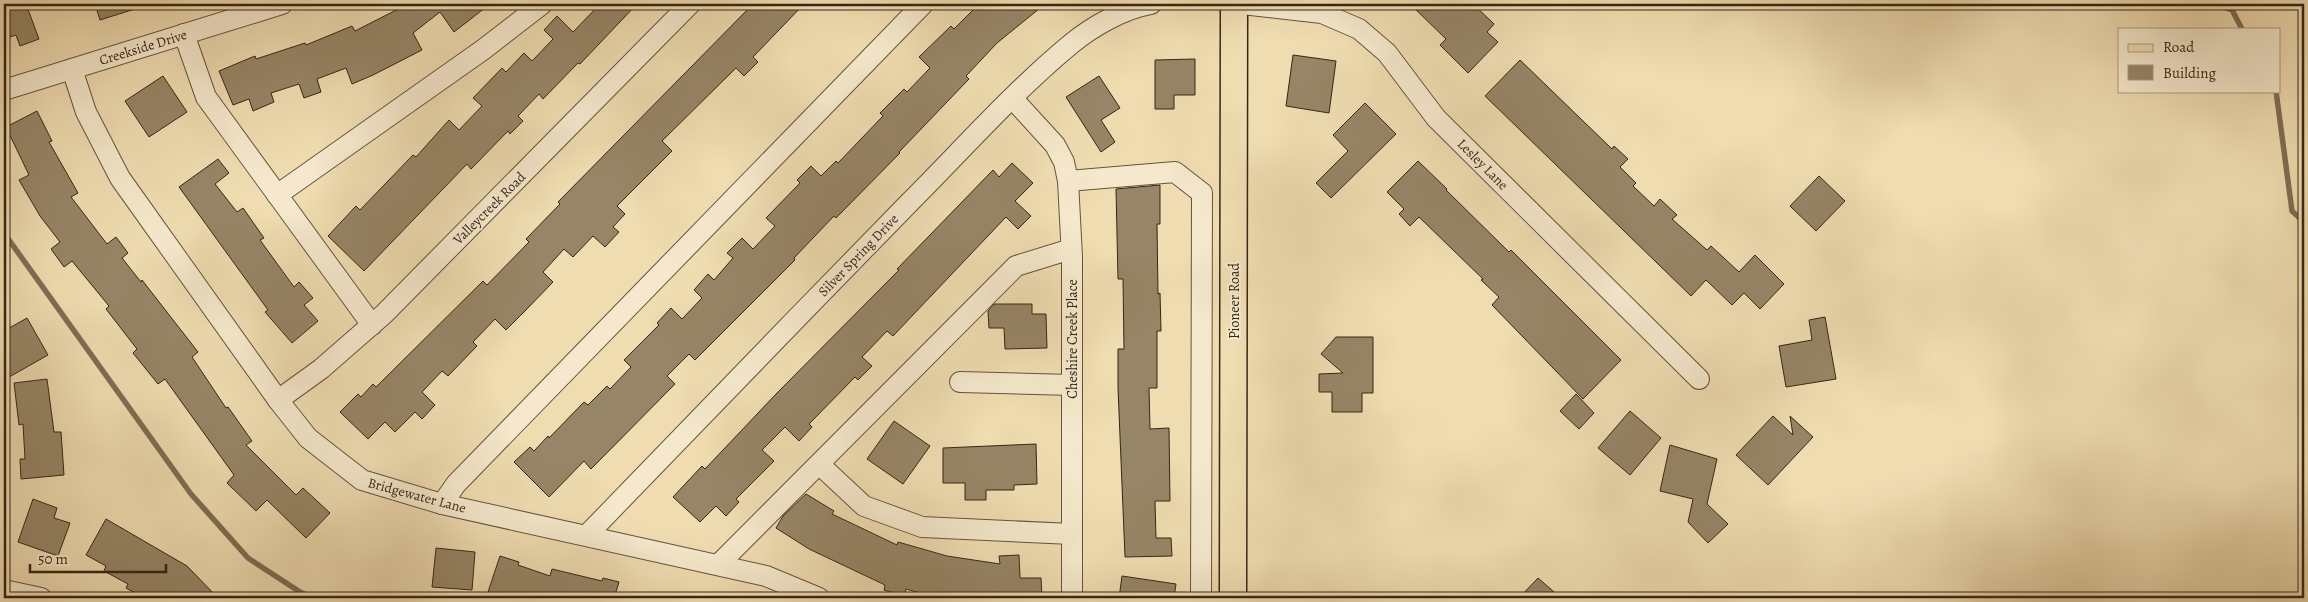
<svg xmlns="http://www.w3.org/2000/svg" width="2308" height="602" font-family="Alegreya,serif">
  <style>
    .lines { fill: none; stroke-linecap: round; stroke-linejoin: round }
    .stream { stroke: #7f6e53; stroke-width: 5.5 }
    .building { fill: #968566; stroke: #362615 }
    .minor-casing { stroke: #64543c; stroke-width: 22 }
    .major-casing { stroke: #362615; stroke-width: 29 }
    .minor { stroke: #f5e8cc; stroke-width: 20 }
    .major { stroke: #efdcb1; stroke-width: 26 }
    .labels { text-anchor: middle; stroke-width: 4; stroke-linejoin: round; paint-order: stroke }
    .street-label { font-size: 14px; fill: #362615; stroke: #f5e8cc }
  </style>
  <rect width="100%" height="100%" fill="#efdcb1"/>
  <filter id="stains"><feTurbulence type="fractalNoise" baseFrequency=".004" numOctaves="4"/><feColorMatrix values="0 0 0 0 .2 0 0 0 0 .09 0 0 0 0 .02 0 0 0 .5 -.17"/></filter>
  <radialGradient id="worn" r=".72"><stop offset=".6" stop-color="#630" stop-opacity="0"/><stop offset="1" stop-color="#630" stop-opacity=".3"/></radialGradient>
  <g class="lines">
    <g class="stream">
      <polyline points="2215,4 2232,10 2242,29"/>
      <polyline points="2276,91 2292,211 2304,222"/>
      <polyline points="4,233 191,494 248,558 300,592 312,598"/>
    </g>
  </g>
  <g class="building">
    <polygon points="26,4 39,39 20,46 16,35 4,39 4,12"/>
    <polygon points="95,4 140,4 141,7 100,20"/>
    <polygon points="408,4 490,4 454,32 440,12 413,33 422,50 373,75 352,84 346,68 317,79 321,92 304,98 299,84 271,93 274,102 253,111 249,99 233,105 219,71 255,56 256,59 305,43 306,45 352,26 355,31"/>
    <polygon points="600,4 637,4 580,64 578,63 543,99 539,94 518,116 523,121 510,134 508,131 471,169 467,164 364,271 328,236 356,206 360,210 413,155 416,157 449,120 459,130 482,106 473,98 502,68 506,72 524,53 532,61 553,39 544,30 557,16 573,32"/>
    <polygon points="753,4 804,4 753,57 758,62 744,76 736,68 662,141 672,151 617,206 625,214 613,227 619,232 605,247 593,236 573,257 564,249 543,272 553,282 525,311 506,330 495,319 473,342 477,346 448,376 442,371 422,392 435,405 422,419 415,412 395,432 385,422 368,439 340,412 358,394 361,397 373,384 376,387 483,281 487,285 529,242 526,239 560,204 558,202"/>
    <polygon points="979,4 1045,4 997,43 966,76 969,79 899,152 900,153 836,218 834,216 794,258 795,260 695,360 689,354 667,376 675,384 591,469 584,461 549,497 514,462 530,447 534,451 548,436 549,438 584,402 588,405 607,386 610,389 631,367 624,360 659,325 657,323 671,308 682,319 702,298 694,290 708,274 714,280 733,258 727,253 742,238 753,249 775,226 766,218 800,183 797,180 811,166 821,176 836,161 838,163 883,116 880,113 904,89 907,92 930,68 919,57 951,26 954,29"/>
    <polygon points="1410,4 1473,4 1494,24 1487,32 1498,42 1468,73 1440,45 1446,39"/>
    <polygon points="1293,55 1336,61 1329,113 1286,106"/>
    <polygon points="1195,59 1195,95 1174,95 1174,109 1155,109 1155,60"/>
    <polygon points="1520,60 1612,149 1614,146 1628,159 1620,167 1636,183 1633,186 1654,206 1660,199 1677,215 1672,219 1707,250 1711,246 1739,272 1755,255 1784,284 1760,309 1744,293 1732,305 1706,280 1691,296 1485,96"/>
    <polygon points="163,76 187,112 149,137 125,101"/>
    <polygon points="1099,76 1120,108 1101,120 1115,142 1101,152 1066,97"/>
    <polygon points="1365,103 1396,134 1331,198 1316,183 1348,151 1333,135"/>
    <polygon points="37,111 52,141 49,142 78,193 71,197 107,244 116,237 128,253 122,258 141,282 142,280 198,352 192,357 226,408 228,407 252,441 246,445 296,495 303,488 330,513 306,538 267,500 256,511 227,483 234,475 165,379 158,384 133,353 137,349 106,309 109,306 72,261 64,267 51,249 60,242 40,216 19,180 29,175 6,127"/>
    <polygon points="218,159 229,173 215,184 237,212 243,208 264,238 260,240 294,287 299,282 313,298 304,305 318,321 292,343 265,312 268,310 179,187"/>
    <polygon points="1418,161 1447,189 1446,190 1509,252 1511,250 1621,360 1583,399 1492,305 1499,297 1481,280 1483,279 1419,217 1410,226 1399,214 1404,209 1387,192"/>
    <polygon points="1012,163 1033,183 1015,201 1031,216 1018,229 1006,217 893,336 887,331 862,357 872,366 858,380 855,377 809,424 812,427 799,441 785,427 762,450 774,461 736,499 739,502 726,516 716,506 700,522 673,497 702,466 705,469 777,393 899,270 897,269 993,170 999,177"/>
    <polygon points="1819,176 1845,201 1816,231 1790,206"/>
    <polygon points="1160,185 1160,224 1157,224 1158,294 1160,293 1161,331 1157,331 1157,388 1149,388 1150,429 1169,428 1170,501 1155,501 1156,538 1171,538 1172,556 1125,557 1118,388 1118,349 1124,349 1123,279 1118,279 1116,189"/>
    <polygon points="994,304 1032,304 1032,314 1046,314 1047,348 1005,349 1004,328 989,328 988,311"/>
    <polygon points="1825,317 1836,379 1786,387 1779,346 1812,340 1809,320"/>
    <polygon points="27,318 48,355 4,380 4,331"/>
    <polygon points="1336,337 1373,337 1373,393 1362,393 1362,412 1332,412 1332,392 1319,392 1319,374 1343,373 1321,354"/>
    <polygon points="47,379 54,432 61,432 64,475 21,479 20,459 25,459 23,424 19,425 14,383"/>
    <polygon points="1576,394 1594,413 1579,429 1560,411"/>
    <polygon points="1630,411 1661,438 1630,475 1598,448"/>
    <polygon points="1773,416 1793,435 1790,416 1813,437 1768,485 1736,455"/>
    <polygon points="894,421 930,446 903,484 867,459"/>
    <polygon points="1036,444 1037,484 1014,485 1014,490 986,490 986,500 965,500 965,483 943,483 943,448"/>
    <polygon points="1670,445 1717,459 1707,504 1728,524 1708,543 1688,522 1693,499 1660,491"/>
    <polygon points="806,494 834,511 832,514 897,545 898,542 947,556 1000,564 999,556 1019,555 1020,578 1041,578 1042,598 938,598 906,589 904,596 884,590 885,585 809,549 776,528 783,516"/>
    <polygon points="33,499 57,508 54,518 70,523 58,556 18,542"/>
    <polygon points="106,519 187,566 218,598 144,598 126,588 128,584 104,571 106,566 86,555"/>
    <polygon points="436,548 475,552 472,590 432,587"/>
    <polygon points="500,556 519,562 518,565 550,576 552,569 602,581 603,578 619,582 614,598 486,598"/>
    <polygon points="1122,576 1176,584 1174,598 1119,598"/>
    <polygon points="1538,578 1561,598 1519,598"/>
  </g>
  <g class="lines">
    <g class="minor-casing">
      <g id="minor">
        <polyline points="1242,4 1322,13 1359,29 1387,53 1436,118 1699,379"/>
        <polyline points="184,34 206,97 372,325"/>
        <polyline points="72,69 86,112 120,178 278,400 308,438 362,480 442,504 766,576 819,598"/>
        <polyline points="4,90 282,4"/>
        <polyline points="1013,99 1055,145 1064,162 1068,181 1072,257 1072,598"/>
        <polyline points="1068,181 1175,172 1202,193 1201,598"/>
        <polyline points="277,195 484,49 542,4"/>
        <polyline points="960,382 1072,385"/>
        <polyline points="278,400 321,369 384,314 690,4"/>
        <polyline points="819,464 864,506 922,527 1072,534"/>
        <polyline points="442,504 456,484 923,4"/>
        <path d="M587 535C694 425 801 313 909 203 962 150 1013 92 1071 44 1093 26 1123 9 1151 4"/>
        <polyline points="718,565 1016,266 1071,249"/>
        <polyline points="4,590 41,598"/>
      </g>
    </g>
    <g class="major-casing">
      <polyline id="major" points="1233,598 1234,4"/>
    </g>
    <use href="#minor" class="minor"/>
    <use href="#major" class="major"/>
  </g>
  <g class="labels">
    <g class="street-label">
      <text transform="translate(143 47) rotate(-17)" y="5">Creekside Drive</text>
      <text transform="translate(1483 164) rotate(45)" y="5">Lesley Lane</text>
      <text transform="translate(489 208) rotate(-45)" y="5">Valleycreek Road</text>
      <text transform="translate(858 255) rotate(-46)" y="5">Silver Spring Drive</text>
      <text transform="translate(1234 301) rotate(-90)" y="5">Pioneer Road</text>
      <text transform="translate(1072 339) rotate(-90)" y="5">Cheshire Creek Place</text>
      <text transform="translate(417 495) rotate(15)" y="5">Bridgewater Lane</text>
    </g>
  </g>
  <rect width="2308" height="602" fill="none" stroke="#efdcb1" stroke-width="20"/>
  <rect x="5" y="5" width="2298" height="592" fill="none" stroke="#362615" stroke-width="2.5"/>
  <rect x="10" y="10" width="2288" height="582" fill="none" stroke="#362615"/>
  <rect x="2118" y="28" width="162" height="65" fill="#f5e8cc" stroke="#a99a83"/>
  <rect x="2128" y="44" width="25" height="8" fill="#efdcb1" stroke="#a99a83"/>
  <text x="2163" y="52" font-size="15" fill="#362615">Road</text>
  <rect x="2128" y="65" width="25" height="15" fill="#968566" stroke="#a99a83"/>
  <text x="2163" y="78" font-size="15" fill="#362615">Building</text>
  <path d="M30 564v8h136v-8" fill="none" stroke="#362615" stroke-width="2.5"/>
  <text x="38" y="564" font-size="15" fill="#362615" stroke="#f5e8cc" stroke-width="4" paint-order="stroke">50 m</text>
  <rect width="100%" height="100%" filter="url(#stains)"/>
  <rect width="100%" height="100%" fill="url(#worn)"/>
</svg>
